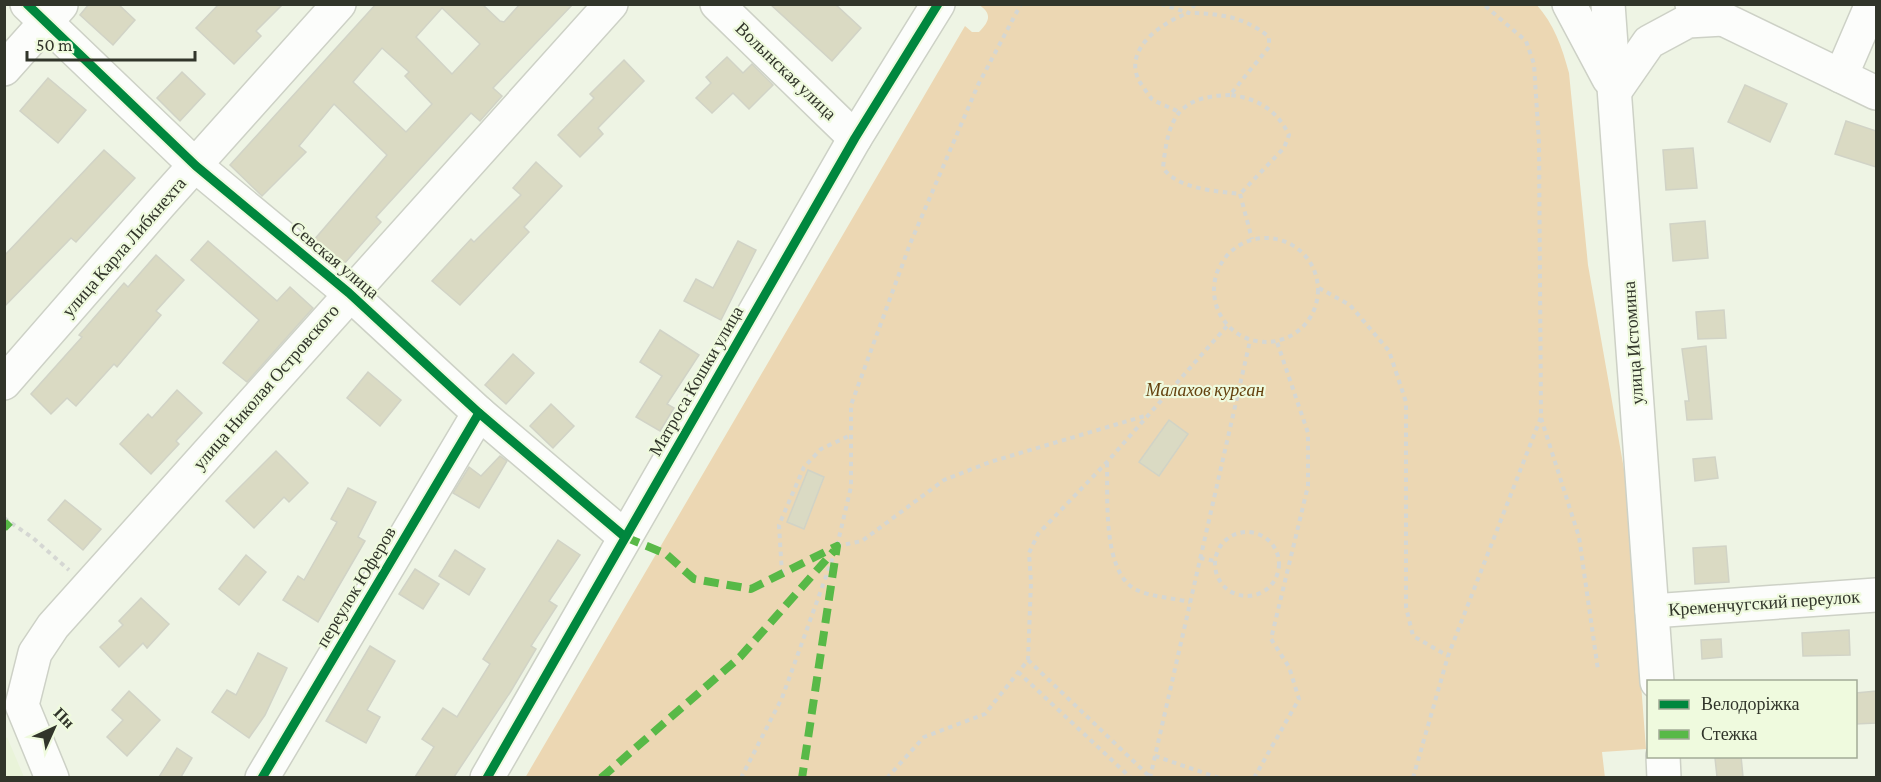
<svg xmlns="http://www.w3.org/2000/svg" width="1881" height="782" font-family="'Crimson Pro',serif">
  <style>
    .built { fill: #e9f3d9 }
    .green { fill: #ecd7b3 }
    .building { fill: #dadac3; stroke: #d1d3c6; stroke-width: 1.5; fill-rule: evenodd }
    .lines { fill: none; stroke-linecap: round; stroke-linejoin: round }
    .minor-casing { stroke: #cdd1c6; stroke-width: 36 }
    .major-casing { stroke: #cdd1c6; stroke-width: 36 }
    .path { stroke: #d5d7d3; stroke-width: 4; stroke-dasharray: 4.5 4.5; stroke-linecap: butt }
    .minor { stroke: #fcfdfb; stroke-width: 33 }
    .major { stroke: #fcfdfb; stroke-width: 33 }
    .quiet { stroke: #58b947; stroke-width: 8; stroke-dasharray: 15 8; stroke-linecap: butt }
    .cycleway-casing { stroke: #effade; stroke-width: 13 }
    .cycleway { stroke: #00873e; stroke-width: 9 }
    .labels { text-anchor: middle; stroke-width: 4.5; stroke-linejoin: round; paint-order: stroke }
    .street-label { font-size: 18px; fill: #31352a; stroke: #effade }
    .park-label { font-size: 18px; font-style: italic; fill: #65420f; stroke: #effade }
  </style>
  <rect width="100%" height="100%" fill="#eef4e4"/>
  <polygon class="built" points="7,737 24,777 5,777 5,739"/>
  <path class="green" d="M1536 4C1554 24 1562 47 1569 73L1588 265 1625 475 1646 749 1602 752 1605 778H525L965 26 972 32H979C989 22 993 14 979 5Z"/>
  <g class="building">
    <polygon points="89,4 118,4 135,20 113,45 80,15"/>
    <polygon points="219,4 283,4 256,31 261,36 234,64 196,28"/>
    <path d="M376 4H482L500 21 504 22 520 4H573L493 88 502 96 480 121 471 113 376 217 381 222 344 264 314 240 387 155 334 104 299 146 306 152 262 196 230 165ZM442 8 480 44 452 74 416 37ZM382 48 409 72 405 76 432 104 406 132 353 82Z"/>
    <polygon points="770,4 835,4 861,28 832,61"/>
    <polygon points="727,57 743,73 752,64 773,85 749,109 733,93 712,113 696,98 711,83 706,77"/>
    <polygon points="624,60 644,81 598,128 603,134 580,157 558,135 594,98 590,94"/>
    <polygon points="182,72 205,94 180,121 157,98"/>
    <polygon points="48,78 86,110 58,143 20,111"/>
    <polygon points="1745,85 1787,104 1770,142 1728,122"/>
    <polygon points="1846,121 1876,131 1876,167 1835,154"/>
    <polygon points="1693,148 1697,188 1666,190 1663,150"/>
    <polygon points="104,150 135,178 76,242 71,238 4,307 4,256"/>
    <polygon points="536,162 562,186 524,227 529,232 460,305 432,281 471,239 474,242 521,195 513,188"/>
    <polygon points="1705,221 1708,258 1673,261 1670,224"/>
    <polygon points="208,241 277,301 290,287 313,308 247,382 223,363 259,320 191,260"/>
    <polygon points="738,241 756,250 721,320 684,301 696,279 713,288"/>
    <polygon points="156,255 184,280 156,311 161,315 117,367 114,364 76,406 67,398 51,414 31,394 82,337 79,335 124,283 128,287"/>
    <polygon points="1724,310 1726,338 1698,339 1696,312"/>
    <polygon points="660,330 699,355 667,404 674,408 660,431 636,417 662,376 640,362"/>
    <polygon points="1706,346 1712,419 1687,420 1685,401 1689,401 1682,349"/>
    <polygon points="513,354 534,373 506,404 485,385"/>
    <polygon points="368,372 401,400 380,426 347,398"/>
    <polygon points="177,390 202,413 176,441 179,444 151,474 120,444 148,414 152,418"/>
    <polygon points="551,404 574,426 553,448 530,426"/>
    <polygon points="1169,420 1188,434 1159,476 1139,462"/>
    <polygon points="276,451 308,483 289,502 284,497 254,528 226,501"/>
    <polygon points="500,456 507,461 479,508 453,493 469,467 481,476"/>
    <polygon points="1715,457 1718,478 1695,481 1693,459"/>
    <polygon points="808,470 824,477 804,529 787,522"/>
    <polygon points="348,488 376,502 358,537 365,541 318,622 283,600 298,576 304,580 337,522 331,519"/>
    <polygon points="65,500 101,529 83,550 48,520"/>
    <polygon points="558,540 580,555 549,601 557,606 531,646 536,649 511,691 454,777 415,777 434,747 422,739 443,708 457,717 490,664 483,659"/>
    <polygon points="1726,546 1729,582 1695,584 1693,548"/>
    <polygon points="455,550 485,569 469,595 439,576"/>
    <polygon points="246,555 266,572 239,605 219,589"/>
    <polygon points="415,569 439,584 423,609 399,594"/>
    <polygon points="141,598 169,624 147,648 143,643 119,667 100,647 123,625 119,621"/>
    <polygon points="1849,630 1850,655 1803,656 1802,633"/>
    <polygon points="1721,639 1722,657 1702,659 1701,640"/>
    <polygon points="370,646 395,661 367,710 380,717 366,743 326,721"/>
    <polygon points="258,653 287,668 265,715 249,738 212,712 227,690 236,695"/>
    <polygon points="129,691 160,720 127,756 107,737 123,720 112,710"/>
    <polygon points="1876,691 1876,723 1856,724 1856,693"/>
    <polygon points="177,748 192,758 181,777 159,777"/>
    <polygon points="1741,756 1743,777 1717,777 1715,758"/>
  </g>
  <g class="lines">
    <g class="minor-casing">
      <g id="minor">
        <polyline points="27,4 196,166 349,293 479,413 625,537"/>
        <polyline points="717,4 855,138"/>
        <polyline points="4,69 61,5"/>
        <polyline points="1841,76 1872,4"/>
        <polyline points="4,383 160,204 339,4"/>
        <polyline points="1652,611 1876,595"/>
        <polyline points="262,778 479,413"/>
        <polyline points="487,778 855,138 938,4"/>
      </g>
    </g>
    <g class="major-casing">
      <g id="major">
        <polyline points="1569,4 1609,79"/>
        <polyline points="1608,4 1657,682"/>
        <polyline points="1692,4 1876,93"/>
        <polyline points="1615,91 1649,42 1688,21 1723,19"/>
        <polyline points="1663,756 1664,778"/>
        <polyline points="52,778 22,705 35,653 53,626 611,4"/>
      </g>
    </g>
    <g class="path">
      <polyline points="1161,4 1186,12"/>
      <path d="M1195 4 1188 13C1219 13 1245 17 1269 37V47L1230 95C1257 98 1277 110 1289 135L1284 148 1240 194"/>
      <path d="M1230 95C1177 96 1168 119 1163 168 1178 189 1215 191 1240 194"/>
      <path d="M1177 111C1169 107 1160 104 1152 99 1148 95 1145 89 1141 84 1120 51 1161 23 1188 13"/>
      <polyline points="1240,194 1252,239"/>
      <circle cx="1266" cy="290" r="52"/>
      <polyline points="1319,288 1350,305 1389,351 1406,402 1406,607 1413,636 1448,656"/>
      <polyline points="1541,418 1579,537 1598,670"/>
      <path d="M1107 463C1108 496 1102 571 1135 589 1150 597 1174 598 1190 602"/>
      <polyline points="4,518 33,538 69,570"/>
      <circle cx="1247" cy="564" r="32"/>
      <polyline points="837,546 862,541 944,480 990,462 1148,415"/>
      <polyline points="1200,558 1215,561"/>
      <polyline points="782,574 779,525 804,467 821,449 851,435"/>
      <polyline points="1028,660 1150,777"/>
      <polyline points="1018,672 1131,778"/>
      <polyline points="1155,756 1219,778"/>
      <polyline points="741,778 782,698 837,546 851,487 851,405 910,244 978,85 1021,4"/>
      <polyline points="887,778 924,737 985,714 1028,660 1031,582 1029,553 1038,534 1107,462 1227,326"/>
      <polyline points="1150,778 1250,341"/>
      <polyline points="1254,778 1299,699 1289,667 1271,639 1308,486 1308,433 1277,342"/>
      <polyline points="1413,778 1448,656 1541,417 1539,143 1534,64 1526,41 1483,4"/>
    </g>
    <use href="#minor" class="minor"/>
    <use href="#major" class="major"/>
    <g class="quiet">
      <polyline points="4,528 10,522"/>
      <polyline points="625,537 666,554 694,579 751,589 837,546 802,778"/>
      <polyline points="601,778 740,657 834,551"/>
    </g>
    <g class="cycleway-casing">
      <g id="cycleway">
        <polyline points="27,4 196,166 349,293 479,413 625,537"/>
        <polyline points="262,778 479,413"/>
        <polyline points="487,778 855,138 938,4"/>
      </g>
    </g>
    <use href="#cycleway" class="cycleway"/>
  </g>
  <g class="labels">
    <g class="street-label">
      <text transform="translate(786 71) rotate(44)" y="6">Волынская улица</text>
      <text transform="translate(124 247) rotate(-49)" y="6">улица Карла Либкнехта</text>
      <text transform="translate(335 260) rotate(40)" y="6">Севская улица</text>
      <text transform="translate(1633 343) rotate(-94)" y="6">улица Истомина</text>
      <text transform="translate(696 381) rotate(-60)" y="6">Матроса Кошки улица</text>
      <text transform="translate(266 387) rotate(-49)" y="6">улица Николая Островского</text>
      <text transform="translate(356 587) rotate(-59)" y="6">переулок Юферов</text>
      <text transform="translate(1764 603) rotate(-4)" y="6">Кременчугский переулок</text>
    </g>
    <g class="park-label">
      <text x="1205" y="396">Малахов курган</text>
    </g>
  </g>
  <rect width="1881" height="782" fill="none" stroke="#31352a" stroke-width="12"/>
  <rect x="1647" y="680" width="210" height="78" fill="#effade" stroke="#a3ab96" stroke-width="1.5"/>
  <rect x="1659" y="700" width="30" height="9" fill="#00873e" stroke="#a3ab96" stroke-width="1.5"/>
  <text x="1701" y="710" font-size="18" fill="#31352a">Велодоріжка</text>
  <rect x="1659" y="730" width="30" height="9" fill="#58b947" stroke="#a3ab96" stroke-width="1.5"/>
  <text x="1701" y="740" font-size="18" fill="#31352a">Стежка</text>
  <g transform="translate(54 728) rotate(45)" stroke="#effade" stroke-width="4.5" paint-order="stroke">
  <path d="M0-4.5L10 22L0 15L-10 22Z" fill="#31352a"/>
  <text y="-9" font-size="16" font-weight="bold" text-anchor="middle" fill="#31352a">Пн</text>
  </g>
  <path d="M27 51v9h168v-9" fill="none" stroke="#31352a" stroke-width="3"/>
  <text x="36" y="51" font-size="18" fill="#31352a" stroke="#effade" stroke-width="4.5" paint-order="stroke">50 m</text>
</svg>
